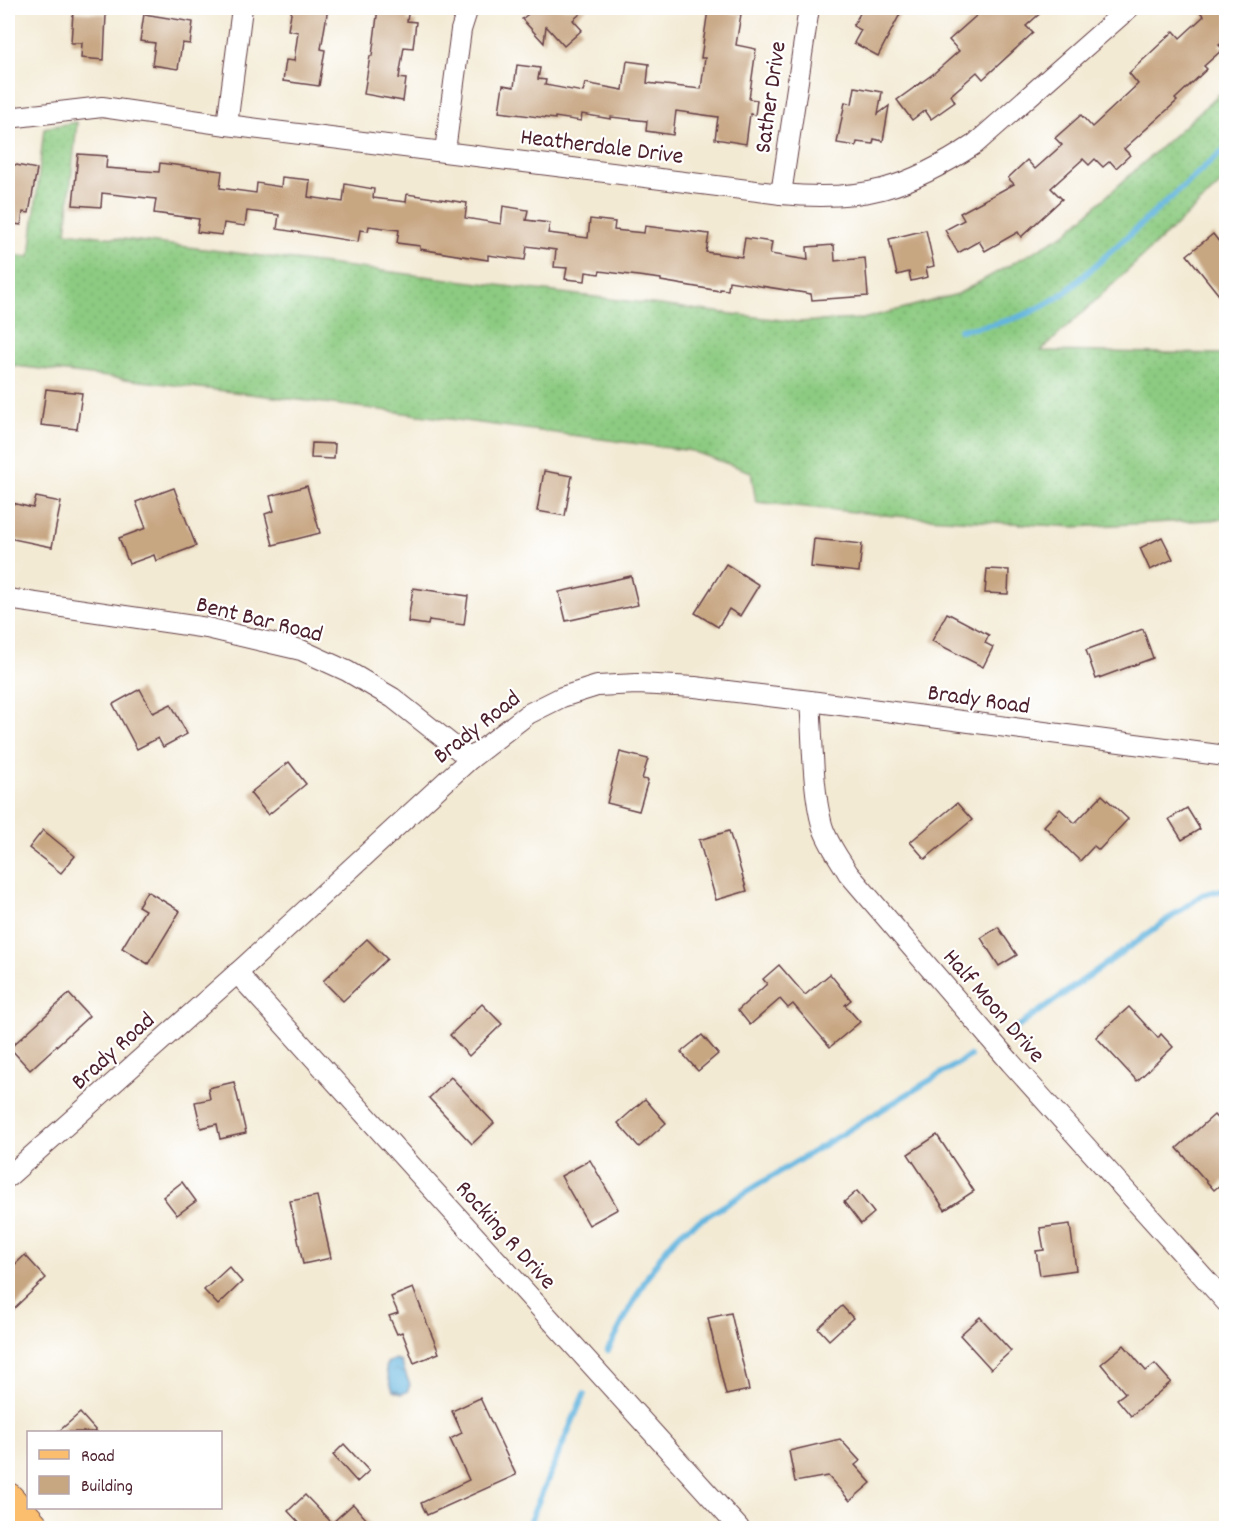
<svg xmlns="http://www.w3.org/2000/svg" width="1234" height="1536" font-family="Dekko,sans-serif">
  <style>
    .grass { fill: url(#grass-dots); stroke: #6b7556; stroke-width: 1.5 }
    .water { fill: url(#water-ripples); stroke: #566a85; stroke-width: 1.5 }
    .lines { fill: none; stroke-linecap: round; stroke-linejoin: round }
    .stream { stroke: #63b5df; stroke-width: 6 }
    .building { fill: #c7a682 }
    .minor-casing { stroke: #633d44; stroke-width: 22 }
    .primary-casing { stroke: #633d44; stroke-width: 34 }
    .minor { stroke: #fff; stroke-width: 20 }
    .primary { stroke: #fabe6e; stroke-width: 32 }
    .labels { text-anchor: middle; stroke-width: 4.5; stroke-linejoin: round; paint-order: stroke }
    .street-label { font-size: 24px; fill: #4a1f2b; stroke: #fff }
  </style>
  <defs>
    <pattern id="grass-dots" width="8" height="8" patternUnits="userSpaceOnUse" patternTransform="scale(1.5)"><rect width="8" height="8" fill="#8ccb81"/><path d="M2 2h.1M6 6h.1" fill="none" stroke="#7aae70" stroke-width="1.8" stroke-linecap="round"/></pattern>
    <pattern id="water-ripples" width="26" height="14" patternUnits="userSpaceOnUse" patternTransform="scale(1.5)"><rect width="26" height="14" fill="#63b5df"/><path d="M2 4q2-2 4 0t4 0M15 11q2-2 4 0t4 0" fill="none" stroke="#5493b5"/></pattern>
  </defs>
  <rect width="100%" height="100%" fill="#fff"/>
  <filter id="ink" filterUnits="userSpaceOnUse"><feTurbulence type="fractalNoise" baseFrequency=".0167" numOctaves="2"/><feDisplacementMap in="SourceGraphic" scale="12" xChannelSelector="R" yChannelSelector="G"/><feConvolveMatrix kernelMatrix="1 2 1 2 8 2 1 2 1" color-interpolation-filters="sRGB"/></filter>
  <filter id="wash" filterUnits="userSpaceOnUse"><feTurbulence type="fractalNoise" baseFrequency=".008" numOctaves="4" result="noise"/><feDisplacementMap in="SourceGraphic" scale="24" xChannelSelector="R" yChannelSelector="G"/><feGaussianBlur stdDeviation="1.35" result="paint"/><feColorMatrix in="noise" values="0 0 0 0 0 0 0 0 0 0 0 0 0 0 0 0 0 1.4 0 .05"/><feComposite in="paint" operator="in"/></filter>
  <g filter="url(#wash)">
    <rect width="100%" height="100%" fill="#f3ead4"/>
    <polygon class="grass" points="1226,88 1226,179 1041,351 1226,354 1226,519 1075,527 894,516 756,502 751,472 692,451 374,409 8,365 8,255 30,257 44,128 77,122 66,232 797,322 863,319 958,294 1065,234"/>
    <polygon class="water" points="395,1359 401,1362 410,1385 407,1392 401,1394 393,1391 386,1370 387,1363"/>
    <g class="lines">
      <g class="stream">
        <path d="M960 330C1003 324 1033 316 1068 290L1226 148"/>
        <polyline points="1012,1031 1202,895 1226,889"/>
        <path d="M608 1350C628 1314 654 1255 684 1230L970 1056"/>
        <polyline points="527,1528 584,1394"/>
      </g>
    </g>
    <g id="blocks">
      <g class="building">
        <polygon points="292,8 328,8 321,49 325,50 319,86 283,81 286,60 294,61 298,32 288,30"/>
        <polygon points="378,8 409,8 407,21 416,22 413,48 404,47 399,78 406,79 403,101 364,94 370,56 372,56"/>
        <polygon points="529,8 587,8 573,20 582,30 564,46 546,26 544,43 522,19 532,11"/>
        <polygon points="863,8 893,8 901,12 878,56 854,43 861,30 853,26"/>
        <polygon points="985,8 1046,8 1026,26 1033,33 983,79 977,72 951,95 955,102 931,119 925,110 912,120 897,100 933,74 959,51 949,40"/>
        <polygon points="1196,8 1227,8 1227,39 1219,45 1223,49 1204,66 1207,69 1175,99 1177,101 1124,149 1130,155 1116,168 1110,161 1103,167 1095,159 1089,165 1083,159 1051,188 1062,199 1021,237 1018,232 985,251 979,241 958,253 945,230 964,220 960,213 1014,184 1008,178 1027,160 1035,169 1062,145 1055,138 1081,115 1092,127 1138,84 1129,73 1174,31 1180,38 1204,16"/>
        <polygon points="708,10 741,14 736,45 756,49 749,99 757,100 755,115 750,114 746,144 715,139 718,117 676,111 673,135 646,131 647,121 611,117 611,119 582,114 581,121 555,117 555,119 499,112 503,85 514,87 517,65 540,68 538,79 546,80 545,85 583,92 585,83 623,90 627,61 649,64 647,83 701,89 705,58 701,58"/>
        <polygon points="73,12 106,14 104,60 81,58 82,43 71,43"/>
        <polygon points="144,14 193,22 190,44 182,43 178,69 152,65 155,43 140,41"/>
        <polygon points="855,87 882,92 878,114 889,106 883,141 874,139 873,144 857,142 856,146 837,143 845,102 852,104"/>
        <polygon points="78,154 107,156 106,168 159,172 160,163 222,171 220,188 256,193 257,183 281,187 282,177 310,180 308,197 343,202 345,184 374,189 373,198 406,202 407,194 467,203 465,218 501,224 503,206 528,210 526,220 550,223 548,233 588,238 590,219 615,222 614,230 644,233 645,226 709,234 706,252 742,257 745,238 772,242 770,254 808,260 807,247 834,245 835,261 865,258 868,296 812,300 811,294 729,281 728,290 720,289 720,291 661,281 661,279 600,271 599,274 586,272 585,281 565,279 567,268 554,267 556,250 527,246 525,260 488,255 488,260 420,249 420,246 397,243 399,230 369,226 368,231 360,230 358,242 277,229 279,215 247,211 245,226 224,223 222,235 197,232 199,219 154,213 156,199 102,193 101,207 73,205"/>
        <polygon points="11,164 37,169 29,213 23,212 21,225 8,223 8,184"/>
        <polygon points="926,230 934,266 926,268 928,277 911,281 909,272 897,275 889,239"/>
        <polygon points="1213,234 1227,252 1227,305 1187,255"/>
        <polygon points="46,389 82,393 77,429 41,425"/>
        <polygon points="312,443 335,444 334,459 311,458"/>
        <polygon points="544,471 572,476 565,516 537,511"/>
        <polygon points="307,486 320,533 273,545 265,514 274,511 270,496"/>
        <polygon points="174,488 196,546 156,561 154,555 129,564 119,538 146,528 136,502"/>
        <polygon points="36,497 61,502 52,547 8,538 8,502 33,508"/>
        <polygon points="1162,537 1173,559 1150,570 1140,548"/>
        <polygon points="814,539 862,544 859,572 811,567"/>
        <polygon points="726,564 759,585 740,616 729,609 718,627 695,613"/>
        <polygon points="987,569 1009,570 1008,594 985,593"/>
        <polygon points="631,576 638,605 566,621 559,592"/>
        <polygon points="413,588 468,596 464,625 429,620 428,625 408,622"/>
        <polygon points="947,613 989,635 985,643 993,647 983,667 932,641"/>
        <polygon points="1143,629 1153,658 1096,679 1086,650"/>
        <polygon points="140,689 153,713 171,704 187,734 163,747 158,738 137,749 113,704"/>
        <polygon points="620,752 648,759 642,779 648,780 639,811 607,803"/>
        <polygon points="289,762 306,784 268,815 250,793"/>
        <polygon points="1102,795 1128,819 1099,850 1094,846 1080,861 1044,826 1060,809 1075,823"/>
        <polygon points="957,803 972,820 925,859 910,842"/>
        <polygon points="1187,808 1200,829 1182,840 1169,819"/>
        <polygon points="43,830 75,856 61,873 29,848"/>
        <polygon points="729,831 747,891 716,900 699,840"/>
        <polygon points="147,891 180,911 148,964 122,948 145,910 138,906"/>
        <polygon points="998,927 1017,955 999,966 981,938"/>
        <polygon points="367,939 387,959 343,1001 323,981"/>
        <polygon points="779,965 805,995 830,974 851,1000 845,1005 860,1022 830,1047 793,1004 788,1008 780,999 750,1025 738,1010 767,984 763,979"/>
        <polygon points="69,994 89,1016 30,1070 10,1048"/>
        <polygon points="482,1004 502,1024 469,1056 450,1035"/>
        <polygon points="1129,1007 1158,1038 1161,1034 1173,1047 1137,1081 1096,1037"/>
        <polygon points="702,1035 718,1054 698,1071 681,1052"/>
        <polygon points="451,1077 494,1123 472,1144 429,1098"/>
        <polygon points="234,1082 246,1133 220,1139 217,1124 201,1128 195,1102 210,1099 208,1088"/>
        <polygon points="645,1099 666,1123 639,1147 618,1123"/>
        <polygon points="1214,1115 1227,1129 1227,1179 1214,1190 1177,1148"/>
        <polygon points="937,1135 974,1191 945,1210 908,1154"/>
        <polygon points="590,1160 618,1209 589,1225 561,1176"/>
        <polygon points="182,1182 196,1201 177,1215 163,1197"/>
        <polygon points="857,1191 874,1213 861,1224 844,1202"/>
        <polygon points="317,1196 331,1258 303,1264 290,1201"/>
        <polygon points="1070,1224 1076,1270 1040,1275 1036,1251 1044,1250 1040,1228"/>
        <polygon points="25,1255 46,1278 8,1314 8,1271"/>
        <polygon points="229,1267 242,1282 218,1305 204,1290"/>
        <polygon points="413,1288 439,1353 414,1363 402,1332 397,1334 389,1316 398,1313 391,1297"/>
        <polygon points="842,1306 853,1318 829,1340 818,1328"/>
        <polygon points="731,1313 749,1390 726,1395 708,1318"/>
        <polygon points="980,1317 1011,1351 991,1369 960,1335"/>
        <polygon points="1124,1345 1146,1371 1155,1364 1171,1382 1131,1416 1117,1399 1125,1393 1101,1364"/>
        <polygon points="480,1398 516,1475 427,1515 421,1503 469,1480 450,1439 462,1433 452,1411"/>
        <polygon points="80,1413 97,1432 58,1432"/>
        <polygon points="840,1439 860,1461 855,1465 871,1483 850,1501 828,1476 795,1482 789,1451"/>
        <polygon points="344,1444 369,1471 357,1482 333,1455"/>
        <polygon points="305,1495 332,1523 353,1504 374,1528 304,1528 288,1511"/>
      </g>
    </g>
  </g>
  <g filter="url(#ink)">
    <use href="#blocks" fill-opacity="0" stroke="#633d44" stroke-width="1.5"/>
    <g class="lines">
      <g class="minor-casing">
        <g id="minor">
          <path d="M8 118 102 107 227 125 781 194C862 202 907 189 975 144L1129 8"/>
          <polyline points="227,125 242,8"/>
          <polyline points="445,151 461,30 468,8"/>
          <polyline points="781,194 809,8"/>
          <polyline points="8,599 207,628 301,650 347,671 393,698 470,759"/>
          <path d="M810 701C813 739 812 788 822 825 827 842 839 858 848 873L1011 1063 1226 1302"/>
          <polyline points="237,973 739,1528"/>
          <polyline points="8,1177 245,966 470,759 528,714 562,697 597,686 637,684 695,687 810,701 1226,756"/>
        </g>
      </g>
      <g class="primary-casing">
        <polyline id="primary" points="8,1499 34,1528"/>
      </g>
      <use href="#minor" class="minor"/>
      <use href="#primary" class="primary"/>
    </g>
  </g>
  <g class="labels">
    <g class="street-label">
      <text transform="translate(769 97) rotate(-82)" y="8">Sather Drive</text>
      <text transform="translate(602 145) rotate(7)" y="8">Heatherdale Drive</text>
      <text transform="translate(260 618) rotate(14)" y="8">Bent Bar Road</text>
      <text transform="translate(979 698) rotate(8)" y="8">Brady Road</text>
      <text transform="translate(476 726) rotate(-38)" y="8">Brady Road</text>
      <text transform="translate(995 1005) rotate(49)" y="8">Half Moon Drive</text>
      <text transform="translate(112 1050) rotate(-42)" y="8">Brady Road</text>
      <text transform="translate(507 1234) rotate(48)" y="8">Rocking R Drive</text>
    </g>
  </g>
  <rect width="1234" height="1536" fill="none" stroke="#fff" stroke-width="30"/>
  <rect x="27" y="1431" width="195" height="78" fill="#ffffff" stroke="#b7a5aa" stroke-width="1.5"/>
  <rect x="39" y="1450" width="30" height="9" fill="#fabe6e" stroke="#b7a5aa" stroke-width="1.5"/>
  <text x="81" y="1461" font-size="18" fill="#4a1f2b">Road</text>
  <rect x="39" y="1476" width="30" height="18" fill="#c7a682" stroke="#b7a5aa" stroke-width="1.5"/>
  <text x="81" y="1491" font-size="18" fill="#4a1f2b">Building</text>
</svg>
